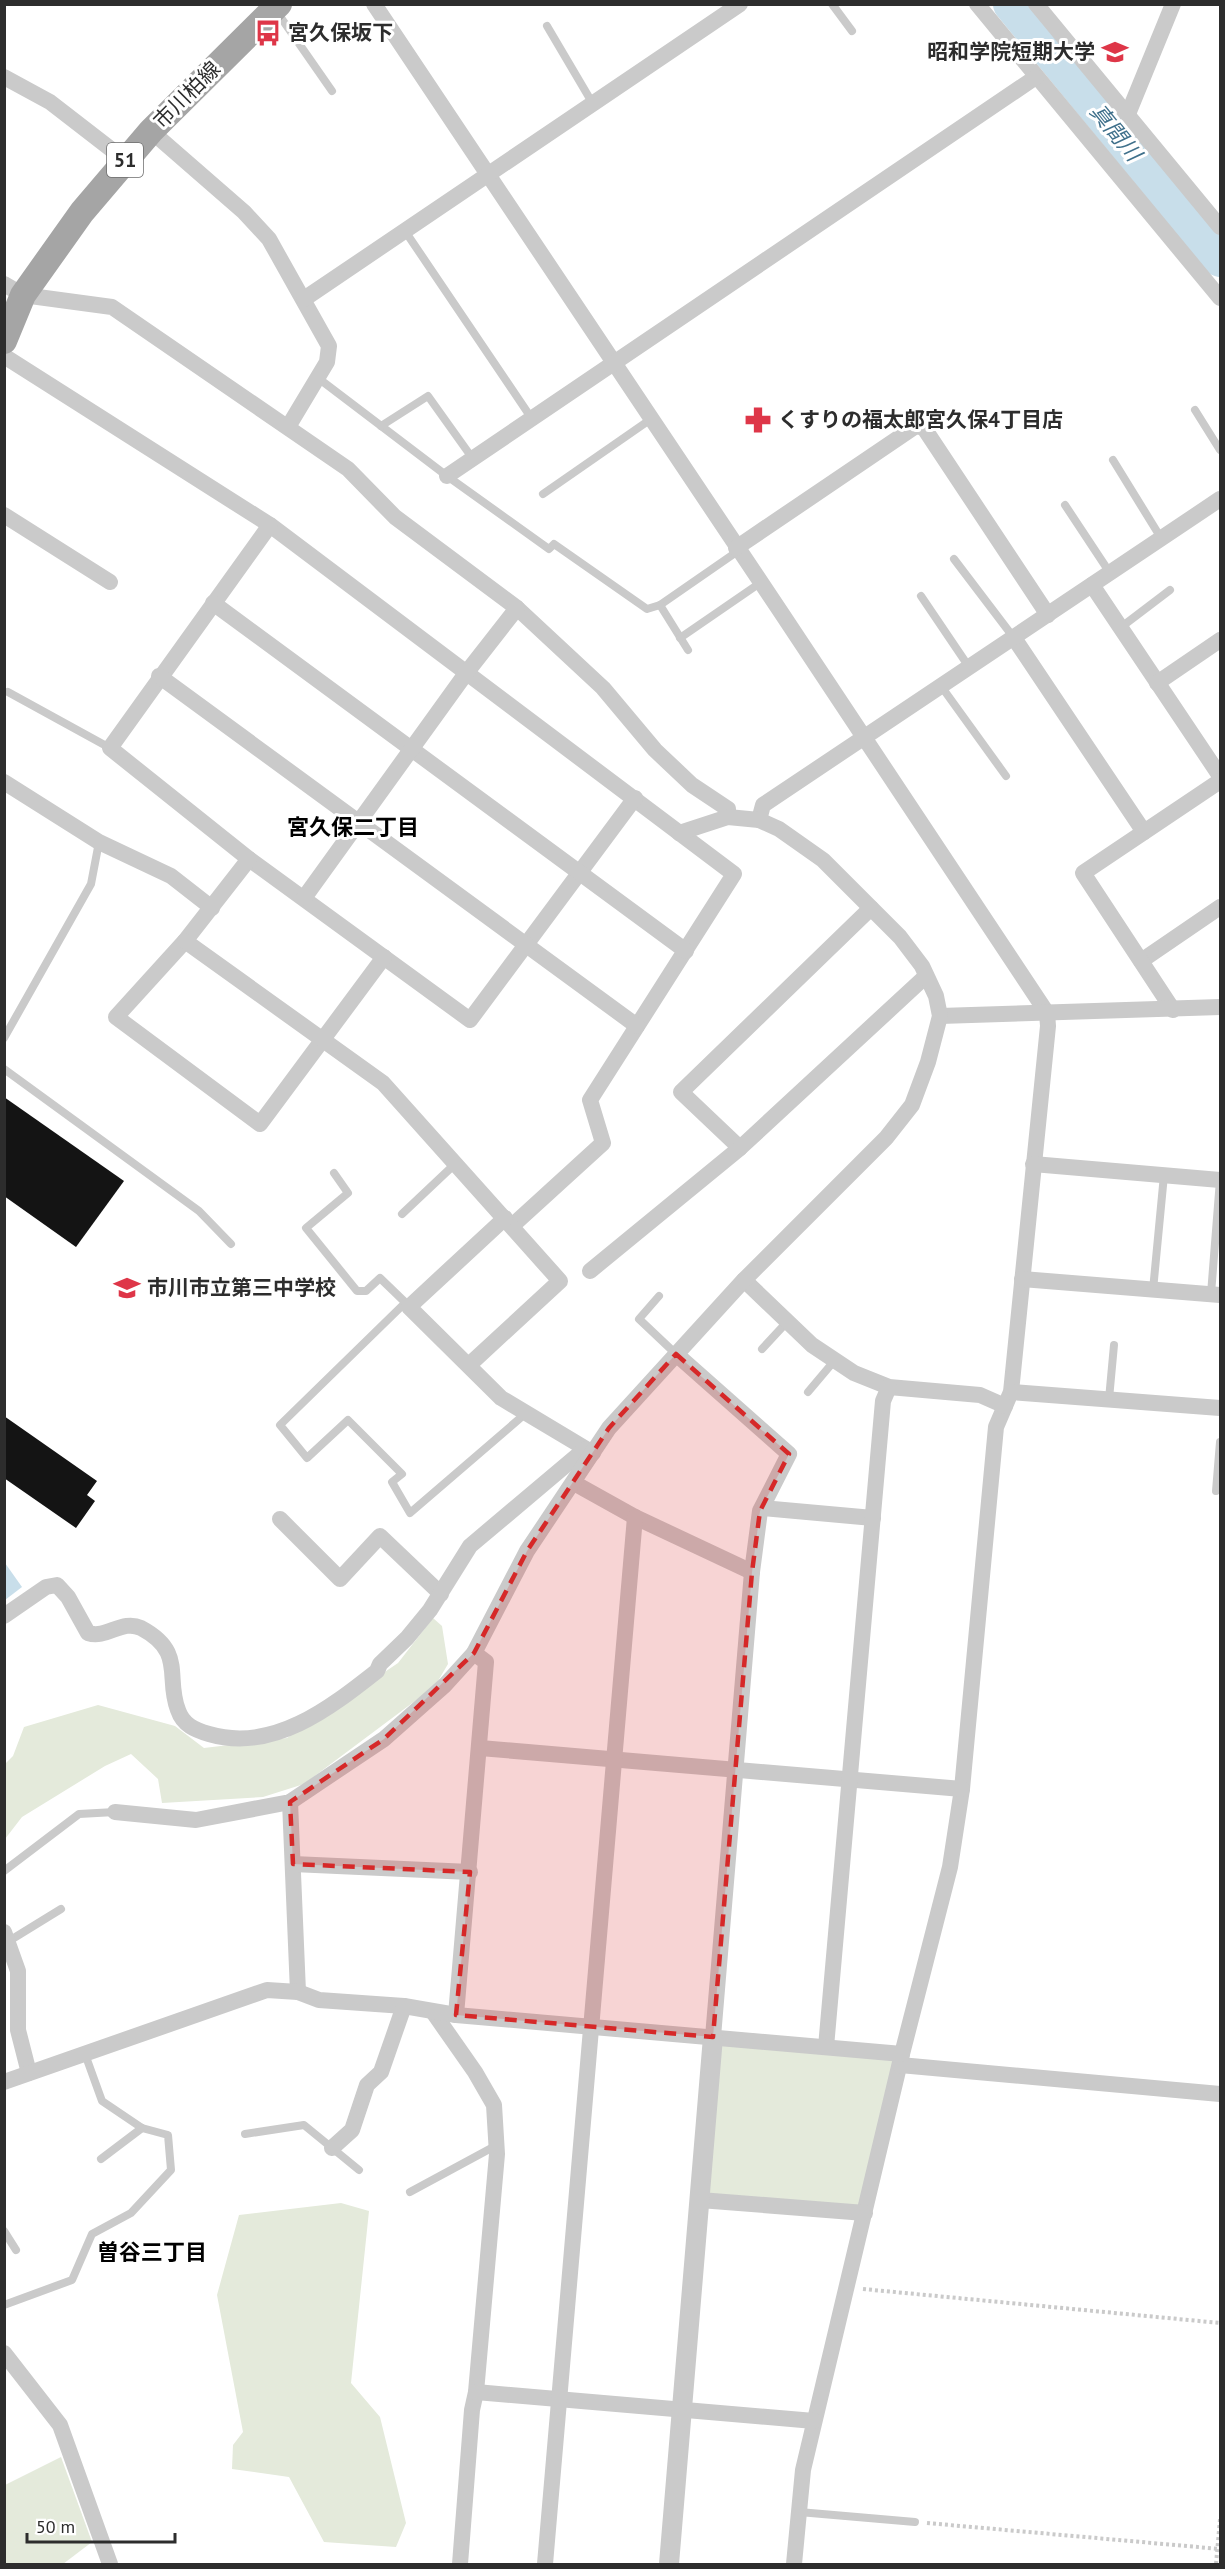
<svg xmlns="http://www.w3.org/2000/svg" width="1225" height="2569" font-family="'PT Sans','Noto Sans JP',sans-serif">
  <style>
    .green { fill: #e4eadb }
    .water { fill: #c8deea }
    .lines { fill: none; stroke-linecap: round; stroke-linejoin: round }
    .river { stroke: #c8deea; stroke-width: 36 }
    .building { fill: #141414 }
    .path { stroke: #cacaca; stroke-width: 4; stroke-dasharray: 3 3; stroke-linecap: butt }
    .service { stroke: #cacaca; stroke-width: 8 }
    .minor { stroke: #cacaca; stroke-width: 16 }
    .tertiary { stroke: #cacaca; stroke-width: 20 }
    .primary { stroke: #a5a5a5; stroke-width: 26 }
    .marked { fill: #d62828; fill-opacity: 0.2; stroke: #d62828; stroke-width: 4.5; stroke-dasharray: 12 8; stroke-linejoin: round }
    .labels { text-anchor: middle; stroke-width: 6; stroke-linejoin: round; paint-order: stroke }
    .shield { fill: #fff; stroke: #6c6c6c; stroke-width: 1.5 }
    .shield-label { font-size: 20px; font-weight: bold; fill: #2d2d2d }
    .poi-label { font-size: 21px; font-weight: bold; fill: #2d2d2d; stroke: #fff; text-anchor: start }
    .street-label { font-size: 21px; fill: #2d2d2d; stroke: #fff }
    .water-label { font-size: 22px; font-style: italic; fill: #3f708b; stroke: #fff }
    .neighbourhood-label { font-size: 22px; font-weight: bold; fill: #000; stroke: #fff }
  </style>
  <rect width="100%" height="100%" fill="#fff"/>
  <g class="green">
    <polygon points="433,1618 442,1626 448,1664 435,1686 304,1784 263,1797 162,1803 158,1779 131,1754 105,1766 22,1817 5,1839 5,1764 13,1756 24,1727 98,1705 175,1726 204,1748 287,1738 398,1663"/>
    <polygon points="713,2037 902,2054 865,2213 700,2200"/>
    <polygon points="341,2203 369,2211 351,2383 380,2417 406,2523 396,2547 324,2542 289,2477 232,2469 233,2445 243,2432 217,2295 239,2215"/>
    <polygon points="61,2457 92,2542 63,2564 5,2564 5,2485"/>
  </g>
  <polygon class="water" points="5,1563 22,1587 5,1600 4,1600"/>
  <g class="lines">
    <polyline class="river" points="1011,4 1220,259"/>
  </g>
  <g class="building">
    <polygon points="4,1097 124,1181 76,1247 4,1196"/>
    <polygon points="4,1416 97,1481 87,1495 95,1501 76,1528 4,1478"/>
  </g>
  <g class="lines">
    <g class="path">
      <polyline points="863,2289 1220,2323"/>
      <polyline points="927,2523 1220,2549"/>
      <polyline points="1216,2564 1220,2519"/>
    </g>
    <g class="service">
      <polyline points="832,4 852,31"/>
      <polyline points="277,12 332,91"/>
      <polyline points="547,26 593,104"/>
      <polyline points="405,231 532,419"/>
      <polyline points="318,378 447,476 549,549 554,544 647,609 660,605 738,551"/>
      <polyline points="1195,410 1220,450"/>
      <polyline points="381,426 428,396 473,459"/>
      <polyline points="1113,460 1161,538"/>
      <polyline points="543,494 651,419"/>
      <polyline points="1065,505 1110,573"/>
      <polyline points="954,559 1014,638"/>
      <polyline points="921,596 969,667"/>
      <polyline points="660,605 688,650"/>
      <polyline points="1120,628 1170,590"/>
      <polyline points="680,638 760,583"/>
      <polyline points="941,686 1006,776"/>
      <polyline points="8,692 110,748"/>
      <polyline points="4,1038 91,884 99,842"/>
      <polyline points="4,1069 199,1211 231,1244"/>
      <polyline points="334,1173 348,1193 306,1228 357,1291 366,1291 380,1278 409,1306"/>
      <polyline points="402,1214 455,1164"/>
      <polyline points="1153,1290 1164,1175"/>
      <polyline points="1211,1294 1220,1180"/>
      <polyline points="659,1296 639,1319 676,1354"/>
      <polyline points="405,1303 280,1425 307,1458 348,1420 402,1474 392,1482 410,1513 525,1414"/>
      <polyline points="762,1349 787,1322"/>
      <polyline points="808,1392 835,1360"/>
      <polyline points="1109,1399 1114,1345"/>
      <polyline points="1216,1491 1220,1442"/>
      <polyline points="4,1871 79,1814 115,1812"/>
      <polyline points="9,1941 61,1909"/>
      <polyline points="245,2134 304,2125 359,2170"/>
      <polyline points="101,2159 142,2128"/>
      <polyline points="410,2192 497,2145"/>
      <polyline points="4,2231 16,2250"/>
      <polyline points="4,2305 72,2280 92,2234 131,2213 171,2170 168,2135 142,2128 102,2101 85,2054"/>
      <polyline points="799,2512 915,2522"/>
    </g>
    <g class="minor">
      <path d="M374 4C598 341 825 675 1047 1013L1048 1026 1011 1392 996 1427 962 1789 950 1867 902 2054 803 2470 794 2564"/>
      <polyline points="977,4 1220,298"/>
      <polyline points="1036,4 1220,227"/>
      <polyline points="4,77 50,102 125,160"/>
      <polyline points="1128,114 1173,4"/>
      <polyline points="151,131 244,212 269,239 329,346 327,362 288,427"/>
      <polyline points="4,284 23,295 112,307 348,469 395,517 517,608 603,688 655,750 692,785 728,809 728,817"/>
      <polyline points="304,299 740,4"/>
      <polyline points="4,356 270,525 734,874 590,1100 603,1143 513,1225"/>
      <polyline points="447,476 1036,77"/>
      <polyline points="4,515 110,582"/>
      <polyline points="270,525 110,748 249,859 470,1020 635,798"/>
      <polyline points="736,548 916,426 924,428 1048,615"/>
      <polyline points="1092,585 1220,776"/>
      <polyline points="213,603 686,951"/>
      <polyline points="1014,638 1144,832"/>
      <polyline points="159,676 637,1026"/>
      <polyline points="1157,683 1220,640"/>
      <polyline points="4,782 99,842 171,876 212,908"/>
      <polyline points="759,820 763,805 1220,499"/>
      <polyline points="249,859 185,941 116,1017 260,1124 384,957"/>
      <polyline points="304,898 467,672 517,608"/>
      <polyline points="185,941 383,1083 560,1281 469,1365"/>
      <polyline points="1141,961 1220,907"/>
      <polyline points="1173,1010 1083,873 1220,781"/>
      <polyline points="940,1016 1220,1007"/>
      <polyline points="740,1148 681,1092 871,908"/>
      <polyline points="1033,1164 1220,1180"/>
      <polyline points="505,1218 409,1307 501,1398 593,1453"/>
      <polyline points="590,1271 740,1148 926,976"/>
      <polyline points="1022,1279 1220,1295"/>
      <polyline points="744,1280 812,1345 854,1373 889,1387 980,1395 1005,1406"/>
      <polyline points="676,1354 789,1454 760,1511 752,1572 713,2037"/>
      <polyline points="1011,1392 1220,1408"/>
      <polyline points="574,1483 635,1517 752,1572"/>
      <polyline points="762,1508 873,1518"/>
      <polyline points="280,1519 340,1579 380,1536 441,1594"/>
      <path d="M4 1616 46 1587 57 1585 68 1597 88 1633C107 1639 122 1619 141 1628 186 1652 165 1677 178 1710 183 1725 195 1730 209 1734 273 1753 330 1708 377 1671L380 1664 407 1638 430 1610 470 1546 585 1449"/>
      <polyline points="480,1748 962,1789"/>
      <polyline points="290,1802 298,1992"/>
      <polyline points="115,1812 196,1820 290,1802 384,1739 445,1685 474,1653 527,1551 609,1428 744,1280 886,1138 912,1105 928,1062 940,1016 936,996 922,966 900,937 823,860 779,829 759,820 728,817 679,833"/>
      <polyline points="293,1864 470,1872"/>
      <polyline points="4,1932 18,1971 18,2030 29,2073"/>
      <polyline points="433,2012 475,2072 494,2105 497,2154 476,2392 472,2410 460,2564"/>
      <polyline points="456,2015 486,1662 474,1653"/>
      <polyline points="826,2047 883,1401 889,1387"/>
      <polyline points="900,2065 1220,2094"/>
      <polyline points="4,2082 267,1990 298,1992 319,2000 404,2006 456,2015 902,2054"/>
      <polyline points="332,2148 352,2130 367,2085 381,2072 404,2006"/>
      <polyline points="700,2200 865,2213"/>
      <polyline points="4,2353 60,2425 110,2564"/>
      <polyline points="476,2392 814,2421"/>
      <polyline points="545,2564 635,1517"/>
    </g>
    <polyline class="tertiary" points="669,2564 713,2037"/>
    <polyline class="primary" points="4,341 23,295 82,212 151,131 279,4"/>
  </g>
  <path class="marked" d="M676 1354 789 1454 760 1511 752 1572 713 2037 456 2015 470 1872 293 1864 290 1802 384 1739 474 1653 527 1551 609 1428Z"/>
  <defs>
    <g id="bus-bare" transform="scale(2.07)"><path d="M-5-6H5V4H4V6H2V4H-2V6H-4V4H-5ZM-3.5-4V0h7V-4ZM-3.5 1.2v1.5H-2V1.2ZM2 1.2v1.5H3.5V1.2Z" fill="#de3648" stroke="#fff" stroke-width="2.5" paint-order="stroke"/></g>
    <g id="university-bare" transform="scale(2.07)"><path d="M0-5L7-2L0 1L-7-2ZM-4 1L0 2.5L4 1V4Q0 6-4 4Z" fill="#de3648" stroke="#fff" stroke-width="2.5" paint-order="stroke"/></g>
    <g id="pharmacy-bare" transform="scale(2.07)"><path d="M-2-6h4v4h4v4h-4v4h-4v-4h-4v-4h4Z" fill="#de3648" stroke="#fff" stroke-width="2.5" paint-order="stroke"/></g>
    <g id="school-bare" transform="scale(2.07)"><path d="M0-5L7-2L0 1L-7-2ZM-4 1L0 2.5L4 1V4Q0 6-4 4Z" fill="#de3648" stroke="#fff" stroke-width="2.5" paint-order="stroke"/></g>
  </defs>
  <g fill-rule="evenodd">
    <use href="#bus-bare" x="268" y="33"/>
    <use href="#university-bare" x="1115" y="52"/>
    <use href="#pharmacy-bare" x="758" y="420"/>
    <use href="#school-bare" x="127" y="1288"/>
  </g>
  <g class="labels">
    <rect class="shield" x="107" y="143" width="36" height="34" rx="4.5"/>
    <g class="shield-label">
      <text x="125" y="167">51</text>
    </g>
    <g class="poi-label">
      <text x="288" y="40">宮久保坂下</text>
      <text x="1095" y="59" text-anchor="end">昭和学院短期大学</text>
      <text x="778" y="427">くすりの福太郎宮久保4丁目店</text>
      <text x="147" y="1295">市川市立第三中学校</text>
    </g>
    <g class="street-label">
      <text transform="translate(187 95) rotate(-45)" y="7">市川柏線</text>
    </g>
    <g class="water-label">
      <text transform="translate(1116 132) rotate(51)" y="8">真間川</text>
    </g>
    <g class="neighbourhood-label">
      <text x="353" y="835">宮久保二丁目</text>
      <text x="152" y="2260">曽谷三丁目</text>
    </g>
  </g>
  <rect width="1225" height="2569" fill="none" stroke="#2d2d2d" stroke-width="12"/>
  <path d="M27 2533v9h148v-9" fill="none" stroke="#2d2d2d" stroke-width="3"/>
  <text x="36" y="2533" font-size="18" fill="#2d2d2d" stroke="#ffffff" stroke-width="4.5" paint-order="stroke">50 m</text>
</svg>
